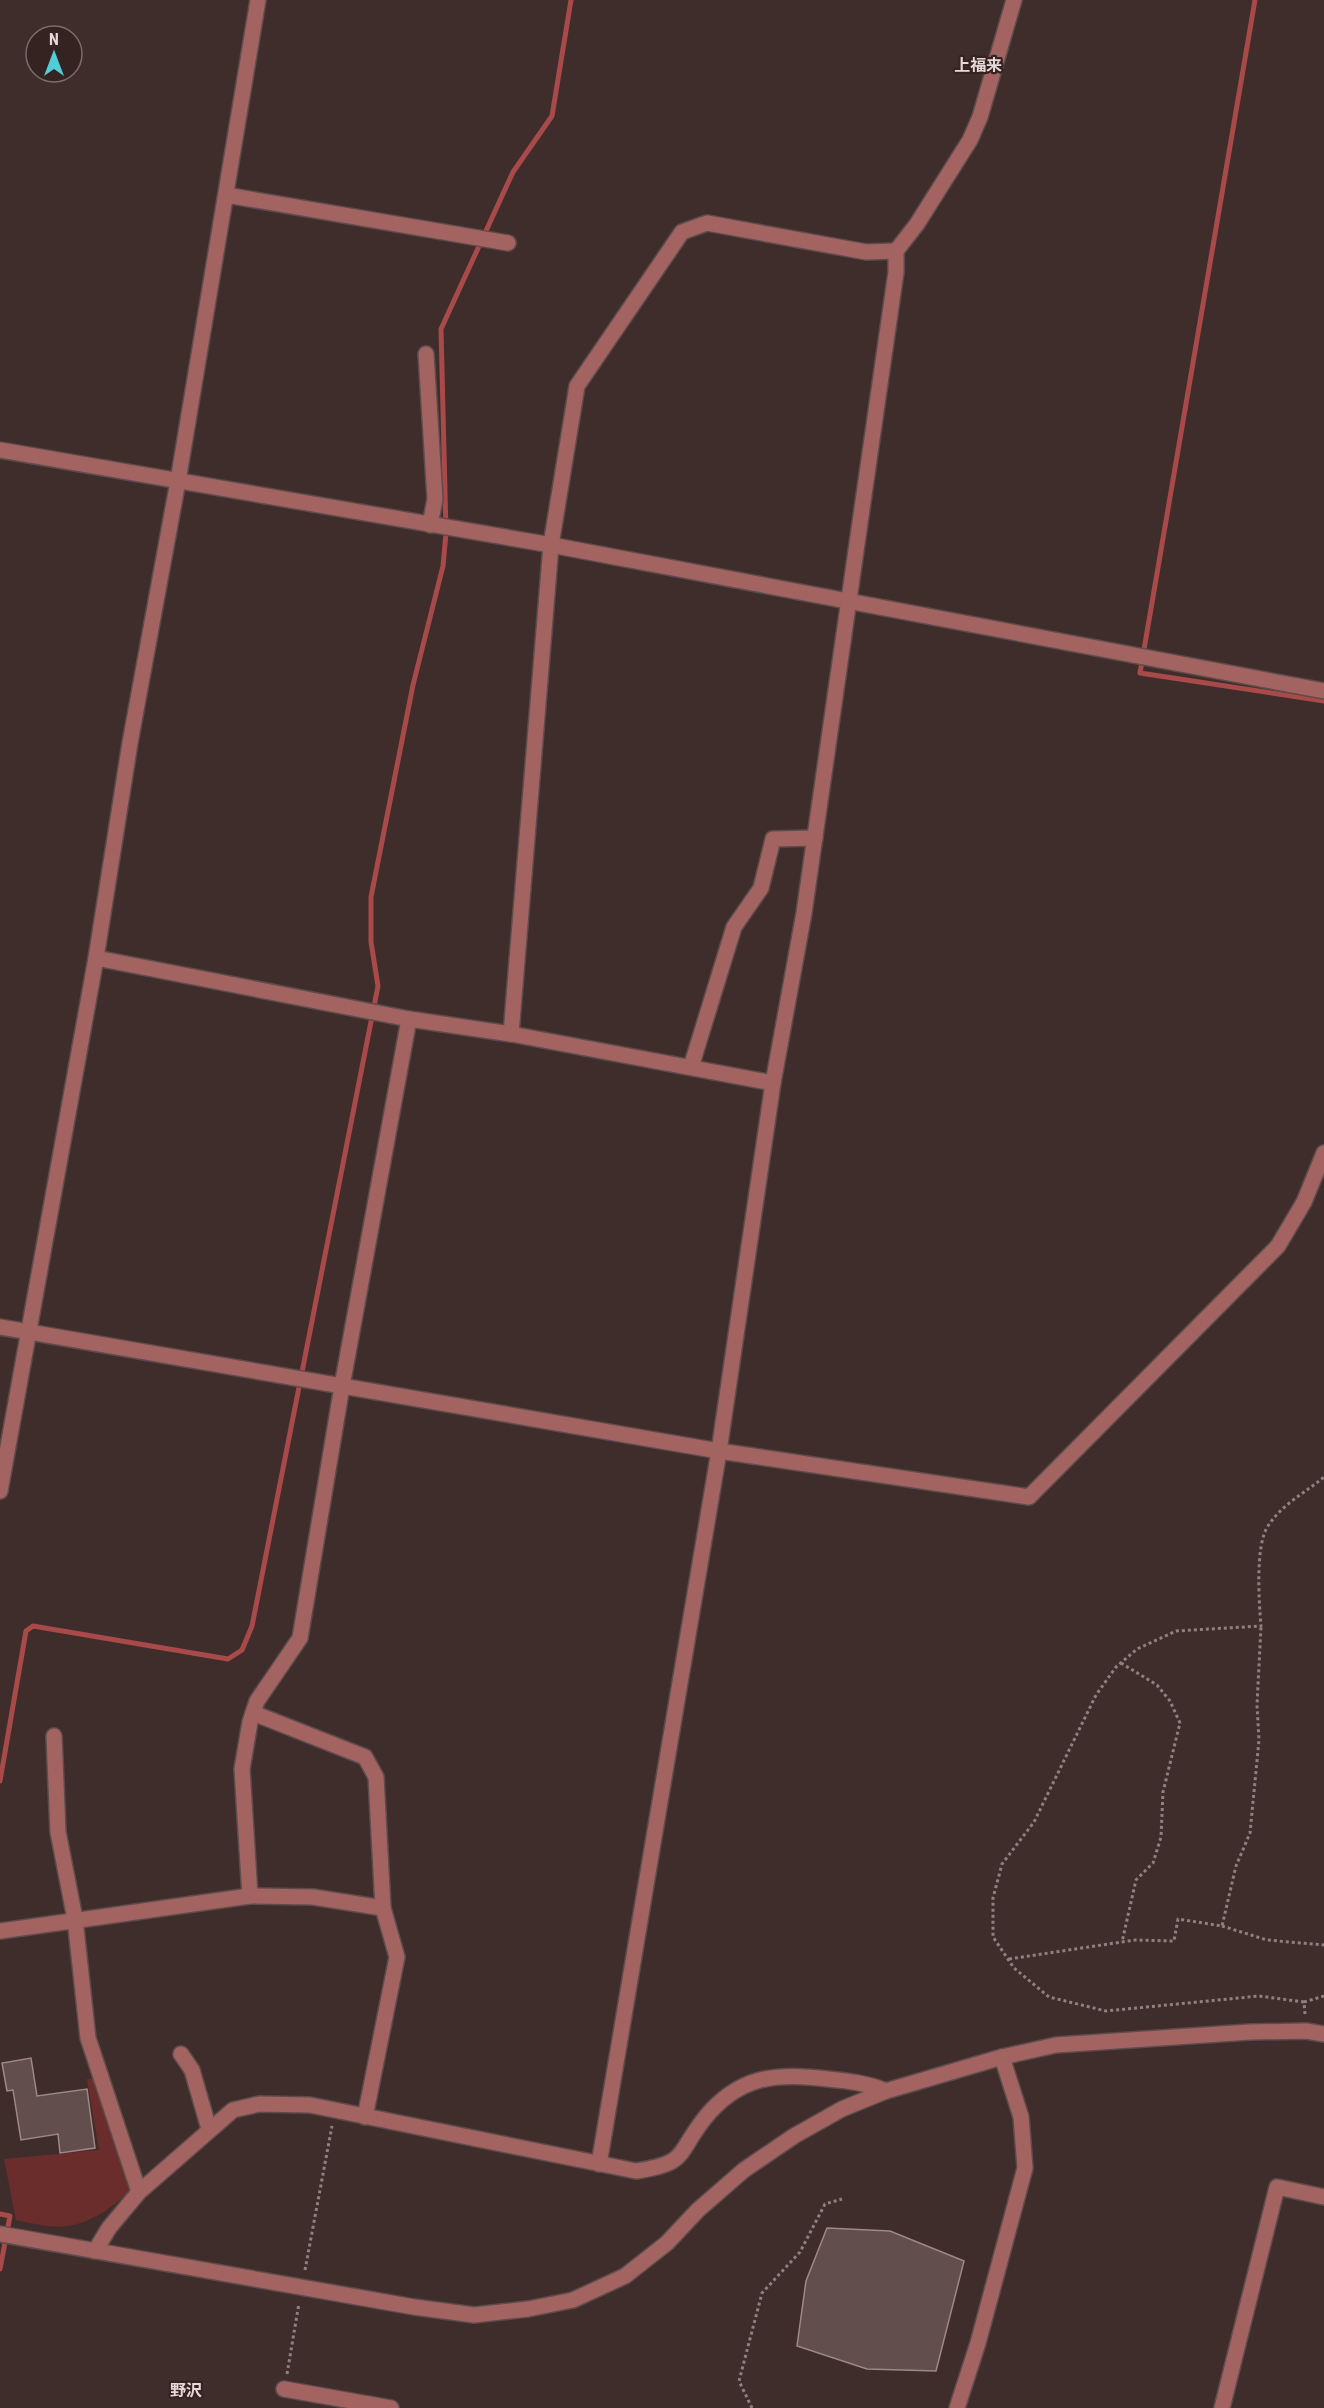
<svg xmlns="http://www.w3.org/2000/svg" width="1324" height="2408" font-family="'Roboto Condensed','Noto Sans JP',sans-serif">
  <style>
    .green { fill: #6a2d2c }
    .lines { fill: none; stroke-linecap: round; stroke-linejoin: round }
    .stream { stroke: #a84a49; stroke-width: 5 }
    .building { fill: #624e4c; stroke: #9f8886; stroke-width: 1.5 }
    .minor-casing { stroke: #5d4c4b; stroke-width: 18 }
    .path { stroke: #90807f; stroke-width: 3; stroke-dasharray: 3 3; stroke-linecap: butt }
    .minor { stroke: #a36360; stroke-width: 15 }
    .labels { text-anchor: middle; stroke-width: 4.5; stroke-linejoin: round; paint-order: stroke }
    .neighbourhood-label { font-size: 16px; font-weight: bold; fill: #e5d8d7; stroke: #352322 }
  </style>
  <rect width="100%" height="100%" fill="#3f2d2c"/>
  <path class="green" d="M97 2078 129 2191C114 2207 90 2223 68 2226 51 2229 32 2223 16 2220L4 2159 99 2150 87 2079Z"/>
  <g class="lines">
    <g class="stream">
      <polyline points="1255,0 1140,673 1324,701"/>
      <polyline points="0,1781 26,1631 33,1626 228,1659 242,1650 252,1626 378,986 371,942 371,897 413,685 443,566 446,533 441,329 513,172 552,116 571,0"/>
      <polyline points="0,2214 10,2216 0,2269"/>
    </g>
  </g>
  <g class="building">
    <polygon points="31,2058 37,2096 87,2089 95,2148 60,2153 58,2134 21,2140 13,2090 7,2091 2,2063"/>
    <polygon points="827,2228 890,2231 964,2261 936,2371 867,2369 797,2346 806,2281"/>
  </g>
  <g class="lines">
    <g class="minor-casing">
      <g id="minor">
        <polyline points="226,195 508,243"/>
        <polyline points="426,354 435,499 430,525"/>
        <polyline points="0,450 551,545 1324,691"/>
        <polyline points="96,958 409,1019 511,1034 773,1083"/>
        <polyline points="511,1034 551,545 577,386 682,232 707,223 866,252 896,251"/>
        <polyline points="691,1067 734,927 761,888 773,839 815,838"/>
        <polyline points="0,1327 719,1451 1029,1497 1278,1246 1304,1202 1324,1153"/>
        <polyline points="0,1491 96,958 130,743 178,481 258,0"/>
        <polyline points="54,1736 58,1832 75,1919 88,2038 139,2192"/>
        <polyline points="250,1896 313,1897 383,1908 376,1777 365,1757 253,1713"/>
        <polyline points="0,1931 250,1896 242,1769 250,1722 257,1701 300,1638 342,1386 409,1019"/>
        <polyline points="181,2054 192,2070 209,2129"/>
        <polyline points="365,2117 397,1957 383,1908"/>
        <polyline points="599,2164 719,1451 773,1083 804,913 896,272 896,251 917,224 970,140 980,117 1014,0"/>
        <polyline points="0,2234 414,2307 474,2315 528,2309 573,2300 625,2276 667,2243 698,2210 744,2170 794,2136 842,2109 886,2091 1002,2057 1056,2045 1250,2032 1306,2031 1324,2034"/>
        <path d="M95 2251 109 2228 139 2192 233 2110 259 2104 310 2105 636 2171C688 2163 676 2155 704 2119 738 2076 776 2072 828 2079 848 2081 867 2083 886 2091"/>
        <polyline points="284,2389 391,2408"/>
        <polyline points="957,2408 978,2343 1025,2168 1021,2117 1002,2057"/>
        <polyline points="1222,2408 1277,2187 1324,2197"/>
      </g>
    </g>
    <g class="path">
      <polyline points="1121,1663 1157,1685 1170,1701 1180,1723 1163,1792 1161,1837 1153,1863 1136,1880 1122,1942"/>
      <polyline points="1222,1926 1267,1940 1324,1945"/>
      <polyline points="1009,1959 1135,1940 1174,1941 1178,1919 1222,1926 1236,1866 1250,1833 1259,1740 1257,1705 1261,1626"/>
      <polyline points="1304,2002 1324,1996"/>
      <path d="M1305 2014 1304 2002 1259 1996 1106 2011 1049 1997 1014 1968 993 1937V1898L1002 1864 1034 1822 1096 1695 1116 1667 1137 1649 1176 1631 1261 1626C1259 1602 1255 1545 1268 1526 1282 1504 1305 1493 1324 1477"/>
      <polyline points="305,2270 332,2126"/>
      <polyline points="287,2374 299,2303"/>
      <polyline points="752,2408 739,2381 762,2293 800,2252 825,2204 842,2199"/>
    </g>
    <use href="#minor" class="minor"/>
  </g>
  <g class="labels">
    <g class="neighbourhood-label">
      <text x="978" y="71">上福来</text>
      <text x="186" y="2396">野沢</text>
    </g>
  </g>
  <g transform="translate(54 54)"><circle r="28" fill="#352322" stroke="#7b6b6a" stroke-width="1.5"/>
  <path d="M0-4.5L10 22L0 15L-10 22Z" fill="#52ccd6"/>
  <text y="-9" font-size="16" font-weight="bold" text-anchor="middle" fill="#e5d8d7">N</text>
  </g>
</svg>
